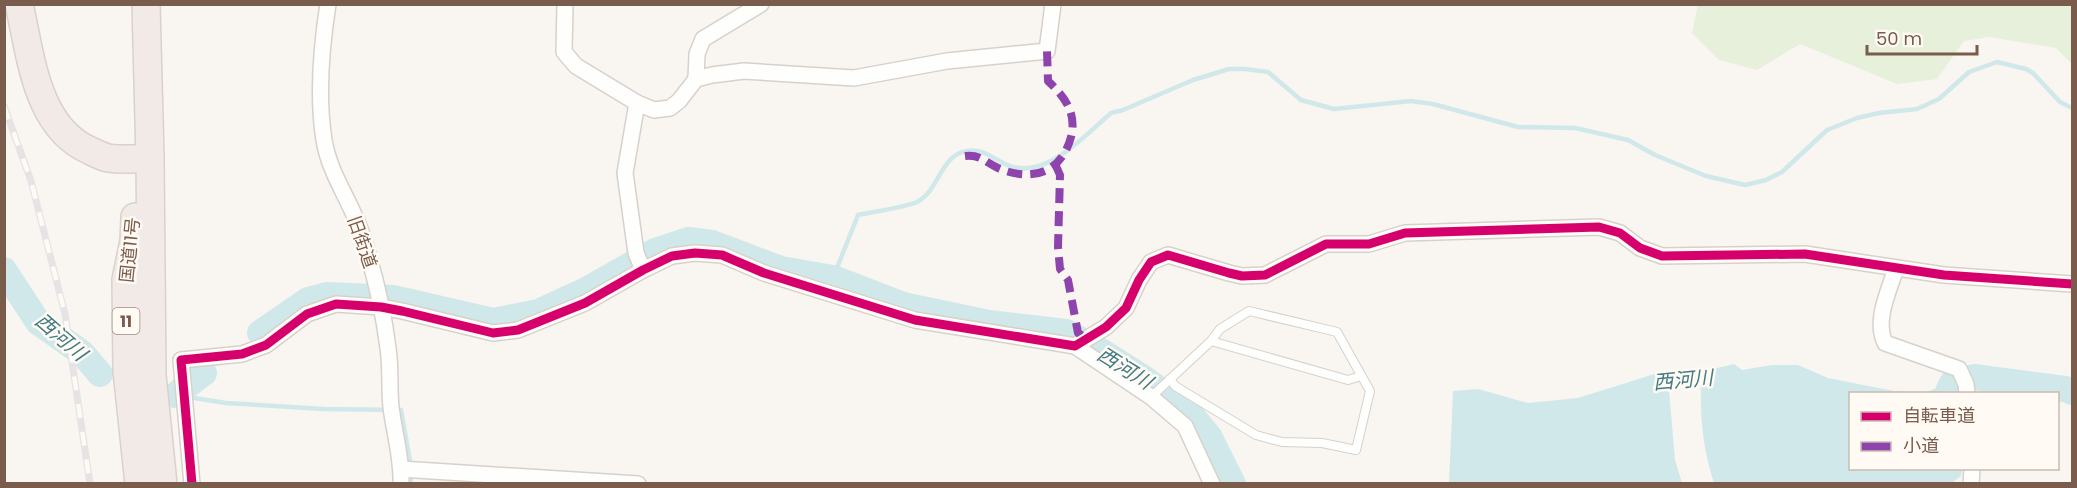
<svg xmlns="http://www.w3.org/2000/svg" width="2077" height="488" font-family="Poppins,'Noto Sans JP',sans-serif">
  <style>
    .green { fill: #e7f0db }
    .water { fill: #d0e8ea }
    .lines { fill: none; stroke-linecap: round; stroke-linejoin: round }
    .stream { stroke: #d0e8ea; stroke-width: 4.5 }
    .river { stroke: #d0e8ea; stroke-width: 26 }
    .lane-casing { stroke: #d7d1cb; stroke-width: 10 }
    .street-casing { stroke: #d7d1cb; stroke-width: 18 }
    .highway-casing { stroke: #dad1cc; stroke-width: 30 }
    .lane { stroke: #fefefd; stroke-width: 8 }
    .street { stroke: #fefefd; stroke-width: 15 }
    .highway { stroke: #f2eae7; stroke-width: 27 }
    .rail-casing { stroke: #e6e3e7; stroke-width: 7 }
    .rail { stroke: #fffaf3; stroke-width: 4.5; stroke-dasharray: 14; stroke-linecap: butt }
    .quiet { stroke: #8e44ad; stroke-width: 8; stroke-dasharray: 15 8; stroke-linecap: butt }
    .cycleway-casing { stroke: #fffaf3; stroke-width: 13 }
    .cycleway { stroke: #d6006c; stroke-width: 9 }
    .labels { text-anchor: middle; stroke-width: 5; stroke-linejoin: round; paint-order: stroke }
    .shield { fill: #fffaf3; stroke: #a28b7f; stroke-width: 1.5 }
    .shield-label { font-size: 16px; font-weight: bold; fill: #7a5c4d }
    .street-label { font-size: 18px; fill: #7a5c4d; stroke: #fffaf3 }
    .water-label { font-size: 20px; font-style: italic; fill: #437c86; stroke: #fffaf3 }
  </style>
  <rect width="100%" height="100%" fill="#f9f5f0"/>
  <polygon class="green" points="1698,4 2072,5 2072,64 2056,48 1989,37 1964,41 1937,79 1897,84 1800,44 1757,70 1719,60 1692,33"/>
  <path class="water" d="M1734 364 1742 370 1772 365H1798L1828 378 1894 391 1925 393 1941 386 1951 379 1954 393 1850 394V468L1962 469 1961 476 1953 482 1945 484 1714 483C1703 448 1700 420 1701 383L1699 380 1682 379 1656 382 1652 388 1669 390 1675 460 1682 483H1449L1453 391 1478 389 1528 403 1578 398 1664 371 1709 370Z"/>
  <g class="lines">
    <g class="stream">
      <path d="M833 278 858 215C873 212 906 207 917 202 940 190 940 155 967 151 982 148 993 158 1005 164 1044 183 1084 136 1111 113L1123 110 1193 80 1229 69H1245L1268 72 1301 100 1334 109 1411 101 1433 104 1518 127 1575 128 1628 140 1655 155 1706 176 1745 185 1766 180 1782 172 1827 130 1857 118 1879 113 1917 109 1939 99 1969 72 1997 62 2026 69 2033 73 2060 102 2072 108"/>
      <polyline points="188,397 226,403 323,409 401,410 410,461 411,484"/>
    </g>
    <g class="river">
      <polyline points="4,270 38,322 82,353 100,374"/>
      <polyline points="260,333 308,300 327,295 393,298 493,321 538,312 586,290 655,251 688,240 712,243 781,269 833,278 903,305 989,323 1066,332 1101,351 1145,379 1189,412 1209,436 1233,484"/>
      <polyline points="1947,394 1952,383 1974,377 2065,389 2072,392"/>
      <polyline points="175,395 204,373"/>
    </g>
    <g class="lane-casing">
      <g id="lane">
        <polyline points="1170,379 1175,386 1256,435 1282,442 1322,443 1356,450 1370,391 1337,332 1249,311 1220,329 1211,341"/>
        <polyline points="1151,397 1211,341 1348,380 1361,376"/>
      </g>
    </g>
    <g class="street-casing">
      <g id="street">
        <path d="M328 4C321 49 317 96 324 140 329 172 349 199 360 229 373 267 383 308 388 348 391 367 389 388 391 407 394 432 402 458 401 484"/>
        <polyline points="565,4 564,52 576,66 637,103 625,173 636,253 643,270"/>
        <polyline points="696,79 697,54 703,39 761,4"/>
        <polyline points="637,103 654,110 670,108 679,101 696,79 712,75 744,71 854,78 947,61 1047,51 1053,4"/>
        <path d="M1896 268C1889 291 1874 320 1885 343L1959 369 1966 384 1967 394"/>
        <polyline points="1075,346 1151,397 1185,426 1212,484"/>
        <polyline points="401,469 638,484"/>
        <polyline points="192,484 181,360 242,354 266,345 307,314 336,304 381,307 402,311 493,333 518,330 585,303 643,270 672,256 695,253 722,255 764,273 915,320 1075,346 1106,327 1126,308 1139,280 1151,262 1168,255 1229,273 1242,276 1265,275 1326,244 1369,244 1405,233 1599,227 1620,233 1640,248 1662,256 1805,254 1944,275 2072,284"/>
        <polyline points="1971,484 1972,468"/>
      </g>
    </g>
    <g class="highway-casing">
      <g id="highway">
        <path d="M19 4C31 56 36 128 91 151 97 154 103 157 108 158 122 160 137 159 150 158"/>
        <polyline points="146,4 150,158 152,375 163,484"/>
        <polyline points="135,217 134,241 126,280 127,371 139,484"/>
      </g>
    </g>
    <use href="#lane" class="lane"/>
    <use href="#street" class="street"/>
    <use href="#highway" class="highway"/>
    <g class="rail-casing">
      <polyline id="rail" points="4,106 31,181 65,314 90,484"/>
    </g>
    <use href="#rail" class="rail"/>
    <g class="quiet">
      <path d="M965 156C980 154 985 162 998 168 1031 182 1061 174 1071 137 1077 113 1065 97 1048 81L1047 51"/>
      <polyline points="1056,166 1060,175 1058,247 1060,269 1068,280 1078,333 1086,338"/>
    </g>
    <g class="cycleway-casing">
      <polyline id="cycleway" points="192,484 181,360 242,354 266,345 307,314 336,304 381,307 402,311 493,333 518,330 585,303 643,270 672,256 695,253 722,255 764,273 915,320 1075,346 1106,327 1126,308 1139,280 1151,262 1168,255 1229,273 1242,276 1265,275 1326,244 1369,244 1405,233 1599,227 1620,233 1640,248 1662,256 1805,254 1944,275 2072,284"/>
    </g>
    <use href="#cycleway" class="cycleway"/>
  </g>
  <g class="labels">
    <rect class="shield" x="112.5" y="308" width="27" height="26" rx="4.5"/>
    <g class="shield-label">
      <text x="126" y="327">11</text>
    </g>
    <g class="street-label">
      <text transform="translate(362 242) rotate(71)" y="6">旧街道</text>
      <text transform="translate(130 250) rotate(-84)" y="6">国道11号</text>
    </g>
    <g class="water-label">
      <text transform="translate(61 337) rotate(41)" y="7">西河川</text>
      <text transform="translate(1125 368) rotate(32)" y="7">西河川</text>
      <text transform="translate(1683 380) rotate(-5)" y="7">西河川</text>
    </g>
  </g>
  <rect width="2077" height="488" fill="none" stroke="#7a5c4d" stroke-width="12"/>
  <rect x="1849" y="392" width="210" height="78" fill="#fffaf3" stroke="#cabbb1" stroke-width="1.5"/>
  <rect x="1861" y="412" width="30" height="9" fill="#d6006c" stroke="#cabbb1" stroke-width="1.5"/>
  <text x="1903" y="422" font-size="18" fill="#7a5c4d">自転車道</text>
  <rect x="1861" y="442" width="30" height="9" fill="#8e44ad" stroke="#cabbb1" stroke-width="1.5"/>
  <text x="1903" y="452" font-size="18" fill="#7a5c4d">小道</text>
  <path d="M1867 45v9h110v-9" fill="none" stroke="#7a5c4d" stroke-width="3"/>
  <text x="1876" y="45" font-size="18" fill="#7a5c4d" stroke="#fffaf3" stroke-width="4.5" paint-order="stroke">50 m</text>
</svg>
